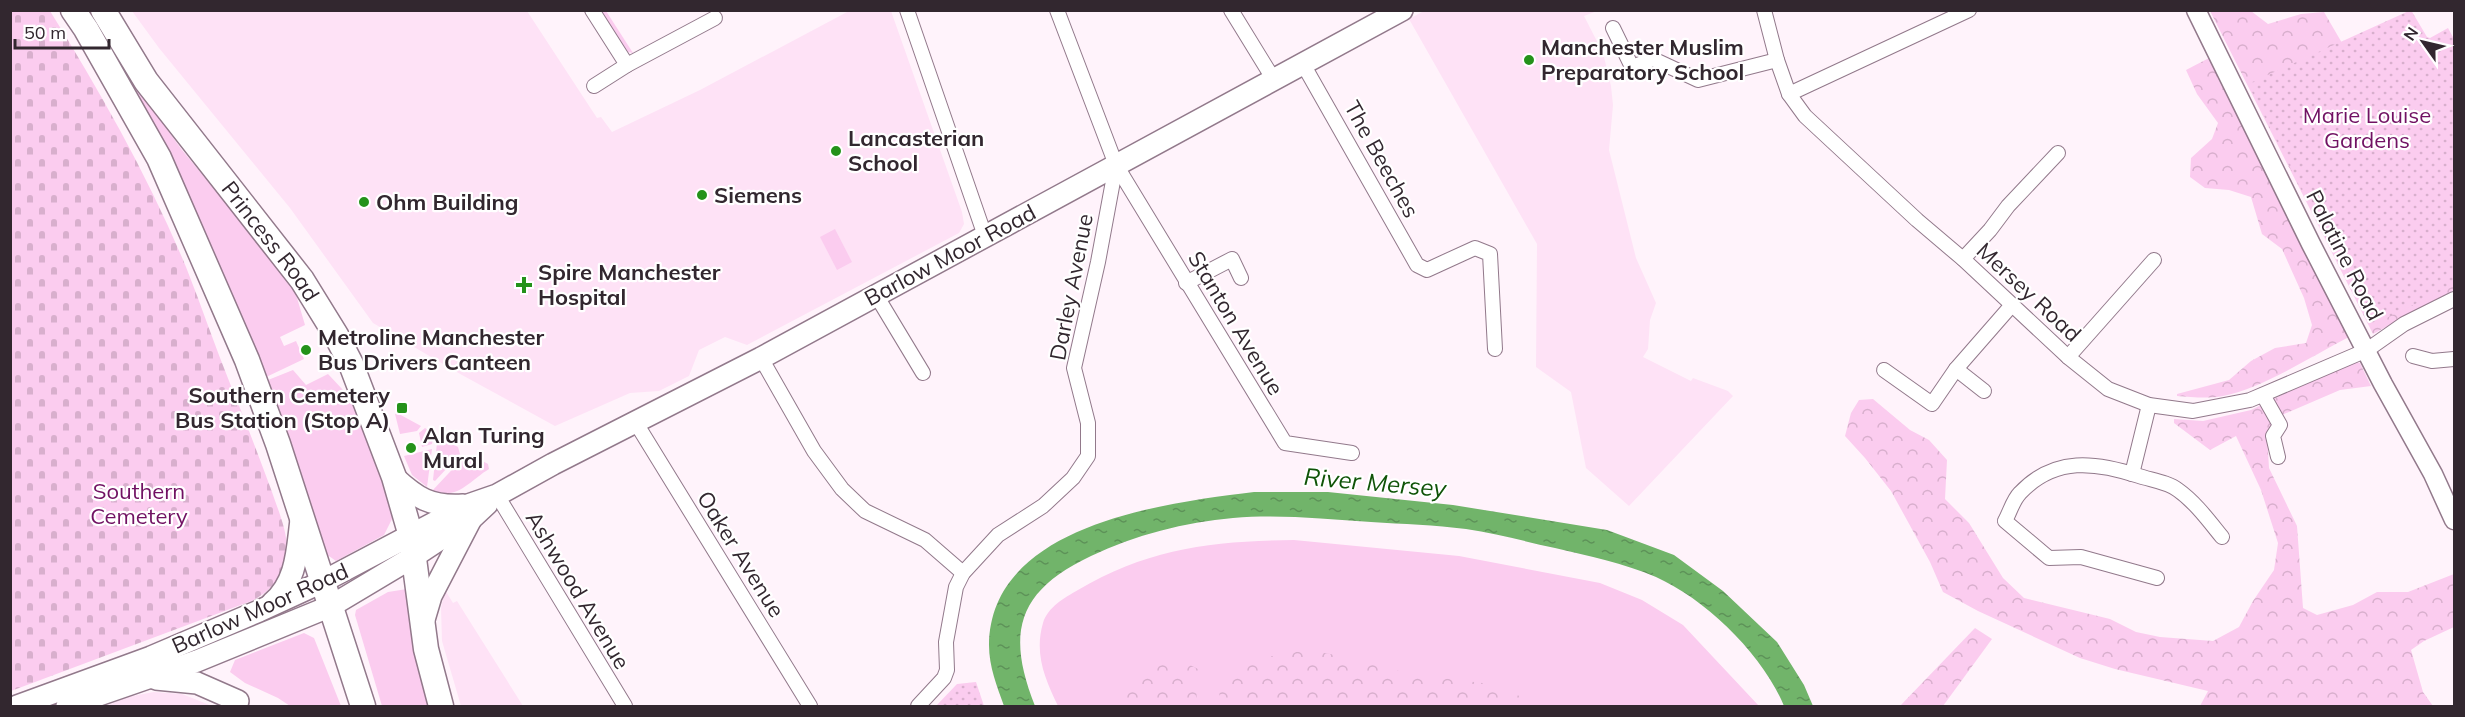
<svg xmlns="http://www.w3.org/2000/svg" width="2465" height="717" font-family="Mulish,sans-serif">
  <style>
    .built { fill: #fee2f6 }
    .green { fill: #fbccef }
    .forest { fill: url(#forest-crowns) }
    .cemetery { fill: url(#cemetery-stones) }
    .park { fill: url(#park-dots) }
    .water { fill: url(#water-ripples) }
    .lines { fill: none; stroke-linecap: round; stroke-linejoin: round }
    .street-casing { stroke: #92798b; stroke-width: 16 }
    .secondary-casing { stroke: #92798b; stroke-width: 21 }
    .primary-casing { stroke: #92798b; stroke-width: 24 }
    .highway-casing { stroke: #92798b; stroke-width: 27 }
    .street { stroke: #fff; stroke-width: 14 }
    .secondary { stroke: #fff; stroke-width: 18 }
    .primary { stroke: #fff; stroke-width: 21 }
    .highway { stroke: #fff; stroke-width: 24 }
    .poi-dot { fill: #24921a; stroke: #fff; stroke-width: 2 }
    .labels { text-anchor: middle; stroke-width: 4.5; stroke-linejoin: round; paint-order: stroke }
    .poi-label { font-size: 22px; font-weight: bold; fill: #32272f; stroke: #fff; text-anchor: start }
    .park-label { font-size: 22px; fill: #711163; stroke: #fff }
    .street-label { font-size: 22px; fill: #32272f; stroke: #fff }
    .water-label { font-size: 24px; font-style: italic; fill: #0f5408; stroke: #fff }
  </style>
  <defs>
    <pattern id="forest-crowns" width="20" height="18" patternUnits="userSpaceOnUse" patternTransform="scale(1.5)"><rect width="20" height="18" fill="#fbccef"/><path d="M2 6a3 3 0 1 1 6 0M12 15a3 3 0 1 1 6 0" fill="none" stroke="#d8afcd"/></pattern>
    <pattern id="cemetery-stones" width="16" height="16" patternUnits="userSpaceOnUse" patternTransform="scale(1.5)"><rect width="16" height="16" fill="#fbccef"/><path d="M2 7V4a2 2 0 0 1 4 0v3zM10 15v-3a2 2 0 0 1 4 0v3z" fill="#d8afcd"/></pattern>
    <pattern id="park-dots" width="8" height="8" patternUnits="userSpaceOnUse" patternTransform="scale(1.5)"><rect width="8" height="8" fill="#fbccef"/><path d="M2 2h.1M6 6h.1" fill="none" stroke="#d8afcd" stroke-width="1.8" stroke-linecap="round"/></pattern>
    <pattern id="water-ripples" width="26" height="14" patternUnits="userSpaceOnUse" patternTransform="scale(1.5)"><rect width="26" height="14" fill="#71b46a"/><path d="M2 4q2-2 4 0t4 0M15 11q2-2 4 0t4 0" fill="none" stroke="#5d9258"/></pattern>
  </defs>
  <rect width="100%" height="100%" fill="#fff3fb"/>
  <g class="built">
    <polygon points="132,11 527,11 597,118 601,117 612,132 700,90 849,11 891,11 962,212 964,224 959,233 747,345 725,337 699,350 689,376 659,391 630,393 555,426 462,375 373,323 290,208 159,48"/>
    <polygon points="1424,11 1597,11 1584,16 1603,53 1611,86 1613,105 1609,150 1636,258 1656,303 1650,320 1648,349 1643,357 1691,381 1693,378 1728,391 1733,396 1629,506 1586,468 1571,392 1536,367 1537,244 1409,19"/>
    <polygon points="445,590 453,603 457,601 523,706 461,706 442,641 441,608"/>
    <polygon points="154,692 182,694 212,706 106,706 127,697"/>
  </g>
  <g class="green">
    <polygon points="601,11 606,11 633,53 628,52"/>
    <polygon points="134,83 182,150 236,215 295,291 305,325 280,337 284,346 296,341 304,359 262,379 128,88"/>
    <polygon points="835,229 852,262 837,270 820,237"/>
    <polygon points="293,370 306,385 328,374 358,406 369,434 393,517 384,535 336,561 329,556 324,558 263,382"/>
    <polygon points="397,413 421,426 417,431 400,434 395,414"/>
    <polygon points="425,428 428,430 433,439 432,444 422,447 419,433"/>
    <polygon points="443,439 458,447 460,454 435,481 433,480 437,443"/>
    <polygon points="432,449 427,487 412,475 404,456"/>
    <path d="M473 456 488 464 489 469C469 481 459 500 432 491L463 458Z"/>
    <path d="M1294 540 1459 556 1600 583 1642 600 1683 625 1759 706H1058C1045 679 1034 654 1043 623 1048 607 1064 598 1078 590 1149 548 1213 541 1294 540Z"/>
    <polygon points="407,589 417,657 428,706 382,706 355,615 356,610 388,592"/>
    <polygon points="304,633 314,638 341,706 290,706 278,698 245,683 230,672 235,660"/>
  </g>
  <g class="forest">
    <polygon points="2210,11 2251,11 2268,24 2301,14 2324,12 2342,43 2454,169 2454,290 2373,334"/>
    <path d="M2209 58 2349 337C2312 356 2263 388 2223 396 2208 399 2192 397 2177 396V394L2229 380 2251 361 2275 348 2306 343 2312 325 2304 298 2282 249 2262 234 2251 197 2229 190 2205 188 2190 177 2191 158 2212 139 2218 123 2197 94 2186 70Z"/>
    <polygon points="2351,361 2360,363 2371,386 2340,390 2284,414 2267,434 2269,468 2297,526 2303,608 2317,615 2353,605 2377,592 2408,592 2454,574 2454,627 2424,641 2411,650 2423,692 2433,706 2200,706 2208,691 2115,669 2080,658 1978,611 1943,592 1930,562 1891,491 1865,458 1845,436 1851,413 1859,400 1873,399 1910,430 1929,440 1947,460 1945,499 1969,523 2003,578 2024,598 2110,619 2136,632 2160,637 2213,641 2239,627 2253,601 2274,570 2278,543 2261,490 2236,436 2210,450 2174,423 2174,419 2203,421 2251,410"/>
    <polygon points="1975,628 1992,639 1943,706 1900,706"/>
    <polygon points="1308,650 1352,658 1410,674 1482,683 1531,700 1564,706 1218,706 1221,680 1243,661"/>
    <path d="M1184 662 1198 669 1196 706H1129C1122 691 1131 679 1141 668Z"/>
  </g>
  <path class="cemetery" d="M11 11H50C101 93 149 178 186 267 202 307 215 347 231 386 246 422 259 457 272 492 278 510 287 530 287 549 287 572 273 589 254 600L11 691Z"/>
  <g class="park">
    <polygon points="2411,10 2427,37 2430,38 2448,28 2454,39 2454,285 2370,326 2248,84"/>
    <polygon points="976,682 984,706 936,706 957,684"/>
  </g>
  <path class="water" d="M1254 492H1328L1453 505 1607 530 1674 555 1723 591 1777 642 1804 685 1813 706H1784C1763 655 1707 600 1656 577 1623 563 1589 556 1555 548 1526 542 1496 533 1466 529 1435 525 1403 524 1371 522 1325 519 1279 514 1233 518 1185 522 1135 535 1091 556 1017 591 1006 633 1035 706H1004C997 686 989 667 989 645 990 524 1165 503 1254 492Z"/>
  <g class="lines">
    <g class="street-casing">
      <g id="street">
        <polyline points="592,10 627,65"/>
        <polyline points="907,10 985,236"/>
        <polyline points="1057,10 1116,165 1285,443 1352,453"/>
        <polyline points="1231,10 1274,80"/>
        <polyline points="1764,10 1777,60 1789,94 1805,116 1917,220 1963,259 2068,357 2108,389 2149,405 2193,411 2250,400 2367,350 2404,324 2454,299"/>
        <polyline points="1613,28 1632,67 1653,59 1698,80 1777,60"/>
        <polyline points="1303,64 1417,265 1427,270 1475,248 1490,254 1495,349"/>
        <polyline points="594,86 627,65 715,18"/>
        <polyline points="1789,94 1969,10"/>
        <polyline points="1963,259 1990,230 2008,206 2058,153"/>
        <polyline points="1186,283 1232,259 1241,278"/>
        <polyline points="876,295 923,373"/>
        <polyline points="2413,356 2432,361 2454,359"/>
        <polyline points="2068,357 2154,260"/>
        <polyline points="761,358 814,451 842,489 865,511 925,540 963,573"/>
        <polyline points="1956,369 1984,391"/>
        <polyline points="1884,370 1932,404 1956,369 2011,306"/>
        <polyline points="2263,395 2280,425 2273,436 2278,457"/>
        <polyline points="636,423 810,706"/>
        <polyline points="2132,474 2149,405"/>
        <polyline points="497,495 625,706"/>
        <path d="M2157 578 2081 557 2049 558 2005 521C2010 512 2013 500 2020 493 2055 456 2096 462 2139 476 2151 480 2168 482 2178 490 2195 502 2209 521 2222 537"/>
        <polyline points="918,706 944,678 947,670 946,642 956,587 963,573 998,535 1043,506 1073,478 1088,456 1088,423 1074,368 1098,262 1116,165"/>
      </g>
    </g>
    <g class="secondary-casing">
      <polyline id="secondary" points="2196,10 2311,244 2383,384 2433,474 2454,520"/>
    </g>
    <g class="primary-casing">
      <g id="primary">
        <path d="M394 477C417 498 430 507 463 505"/>
        <path d="M272 603C297 582 297 550 301 520"/>
        <polyline points="423,623 431,596 470,521"/>
        <polyline points="156,679 197,683 238,701"/>
        <polyline points="17,706 151,657 259,611 322,582 468,505 497,495 553,464 761,358 1402,10"/>
        <polyline points="67,706 197,661 331,606 413,557 472,518 487,504"/>
      </g>
    </g>
    <g class="highway-casing">
      <g id="highway">
        <polyline points="73,10 86,29 159,158 247,360 278,444 363,706"/>
        <path id="s1" d="M103 10 146 81 302 280 336 335 351 364 394 477 411 536 426 649 441 706"/>
      </g>
    </g>
    <use href="#street" class="street"/>
    <use href="#secondary" class="secondary"/>
    <use href="#primary" class="primary"/>
    <use href="#highway" class="highway"/>
  </g>
  <g class="poi-dot">
    <circle cx="1529" cy="60" r="6"/>
    <circle cx="836" cy="151" r="6"/>
    <circle cx="702" cy="195" r="6"/>
    <circle cx="364" cy="202" r="6"/>
    <path d="M521 276h6v6h6v6h-6v6h-6v-6h-6v-6h6z"/>
    <circle cx="306" cy="350" r="6"/>
    <rect x="396" y="402" width="12" height="12" rx="3"/>
    <circle cx="411" cy="448" r="6"/>
  </g>
  <g class="labels">
    <g class="poi-label">
      <text x="1541" y="55">Manchester Muslim<tspan x="1541" dy="25">Preparatory School</tspan></text>
      <text x="848" y="146">Lancasterian<tspan x="848" dy="25">School</tspan></text>
      <text x="714" y="203">Siemens</text>
      <text x="376" y="210">Ohm Building</text>
      <text x="538" y="280">Spire Manchester<tspan x="538" dy="25">Hospital</tspan></text>
      <text x="318" y="345">Metroline Manchester<tspan x="318" dy="25">Bus Drivers Canteen</tspan></text>
      <text x="390" y="403" text-anchor="end">Southern Cemetery<tspan x="390" dy="25">Bus Station (Stop A)</tspan></text>
      <text x="423" y="443">Alan Turing<tspan x="423" dy="25">Mural</tspan></text>
    </g>
    <g class="park-label">
      <text x="2367" y="123">Marie Louise<tspan x="2367" dy="25">Gardens</tspan></text>
      <text x="139" y="499">Southern<tspan x="139" dy="25">Cemetery</tspan></text>
    </g>
    <g class="street-label">
      <text transform="translate(1382 159) rotate(61)" y="8">The Beeches</text>
      <text dy="8" stroke="none"><textPath href="#s1" startOffset="286">Princess Road</textPath></text>
      <text transform="translate(950 255) rotate(-28)" y="8">Barlow Moor Road</text>
      <text transform="translate(2345 255) rotate(63)" y="8">Palatine Road</text>
      <text transform="translate(1071 287) rotate(-79)" y="8">Darley Avenue</text>
      <text transform="translate(2029 292) rotate(43)" y="8">Mersey Road</text>
      <text transform="translate(1236 323) rotate(59)" y="8">Stanton Avenue</text>
      <text transform="translate(741 554) rotate(58)" y="8">Oaker Avenue</text>
      <text transform="translate(578 590) rotate(59)" y="8">Ashwood Avenue</text>
      <text transform="translate(260 608) rotate(-24)" y="8">Barlow Moor Road</text>
    </g>
    <g class="water-label">
      <text transform="translate(1375 483) rotate(5)" y="8">River Mersey</text>
    </g>
  </g>
  <rect width="2465" height="717" fill="none" stroke="#32272f" stroke-width="24"/>
  <g transform="translate(2423 42) rotate(304)" stroke="#ffffff" stroke-width="4.5" paint-order="stroke">
  <path d="M0-4.5L10 22L0 15L-10 22Z" fill="#32272f"/>
  <text y="-9" font-size="16" font-weight="bold" text-anchor="middle" fill="#32272f">N</text>
  </g>
  <path d="M15 39v9h94v-9" fill="none" stroke="#32272f" stroke-width="3"/>
  <text x="24" y="39" font-size="18" fill="#32272f" stroke="#ffffff" stroke-width="4.5" paint-order="stroke">50 m</text>
</svg>
